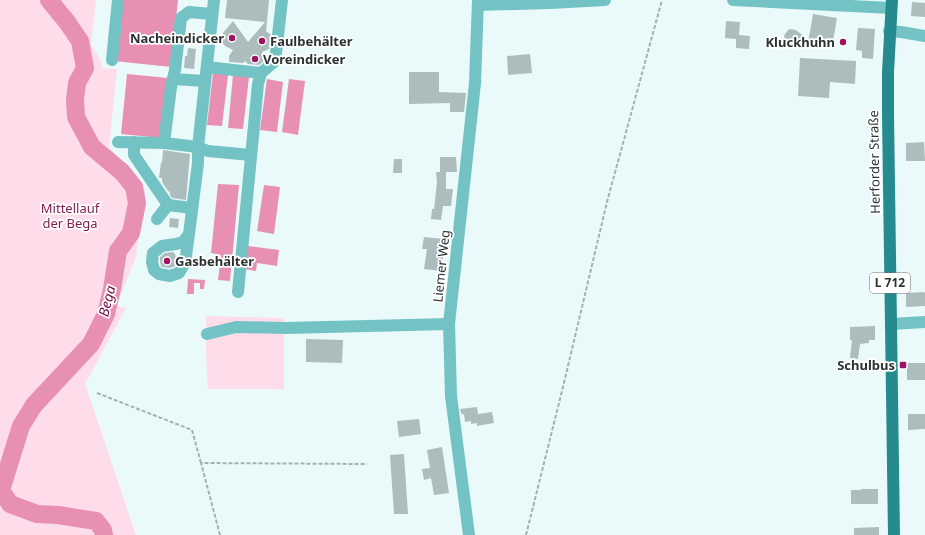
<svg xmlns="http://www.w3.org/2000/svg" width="925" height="535" font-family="'Noto Sans',sans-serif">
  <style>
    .green { fill: #ffdce9 }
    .water { fill: #e790b3 }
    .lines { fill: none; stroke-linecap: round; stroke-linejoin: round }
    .river { stroke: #e790b3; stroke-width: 18 }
    .building { fill: #adbcbc }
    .path { stroke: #a5b1b1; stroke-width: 2; stroke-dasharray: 4 2; stroke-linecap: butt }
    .minor { stroke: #73c3c5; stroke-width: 12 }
    .major { stroke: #268b8e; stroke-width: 12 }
    .poi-dot { fill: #9e1260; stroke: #fff; stroke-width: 1.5 }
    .labels { text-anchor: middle; stroke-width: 3.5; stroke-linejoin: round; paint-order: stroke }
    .shield { fill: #fff; stroke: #6b7070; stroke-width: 1 }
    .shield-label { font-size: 12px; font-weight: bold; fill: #2c3232 }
    .poi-label { font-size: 13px; font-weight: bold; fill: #2c3232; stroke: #fff; text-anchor: end }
    .street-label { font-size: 13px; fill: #2c3232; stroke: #fff }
    .park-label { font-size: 13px; fill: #841e52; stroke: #fff }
    .water-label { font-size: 14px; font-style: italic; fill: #730a45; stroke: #fff }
  </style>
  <rect width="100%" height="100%" fill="#eafafa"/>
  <g class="green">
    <polygon points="0,0 96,0 91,44 102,63 101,68 117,69 109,147 145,189 144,199 145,210 139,234 136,257 116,306 126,308 85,384 136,535 0,535"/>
    <polygon points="206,316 284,318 284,389 208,389 206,353"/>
  </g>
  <g class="water">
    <polygon points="121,0 178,0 171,67 114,61"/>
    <polygon points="213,73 228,75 222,126 207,125"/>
    <polygon points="127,74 168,78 161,138 121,134"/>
    <polygon points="233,75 249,77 243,129 228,128"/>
    <polygon points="267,79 283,82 277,132 260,130"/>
    <polygon points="289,79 305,81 298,135 282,132"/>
    <polygon points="218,184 239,185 230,281 218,280 221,255 211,253"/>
    <polygon points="264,185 280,187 274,234 257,231"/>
    <polygon points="248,246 279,250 277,266 257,263 256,271 245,269"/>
    <polygon points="188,279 205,280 204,289 200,289 200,283 194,283 194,294 187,294"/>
  </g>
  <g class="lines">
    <polyline class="river" points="49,0 67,22 80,41 85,68 77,83 75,99 76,117 92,147 122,172 134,187 137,203 131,233 118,251 112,289 106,314 91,344 34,405 21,426 1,490 10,504 37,514 58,515 96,521 103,530 104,535"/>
  </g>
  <g class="building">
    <polygon points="227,0 269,0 266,31 271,35 269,49 262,52 263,62 259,65 248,64 245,61 243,63 229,62 229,56 233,50 225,46 222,42 222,37 223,33 233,21 248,42 265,22 225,18"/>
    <polygon points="912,2 925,3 925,17 911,16"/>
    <polygon points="813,14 837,18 832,47 808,43"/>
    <polygon points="726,21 740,22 739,35 750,36 749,49 736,48 736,39 725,38"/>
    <polygon points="858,28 875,29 873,59 862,58 862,51 856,50"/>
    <polygon points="790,29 796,30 806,38 794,45 788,44 786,42 784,36 787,31"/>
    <polygon points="188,48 196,49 194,69 184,68 185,56 187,56"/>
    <polygon points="530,54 532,73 508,75 507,56"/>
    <polygon points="800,58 856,61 855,84 830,82 829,98 798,96"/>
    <polygon points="409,72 439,72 439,92 466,93 464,112 450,112 450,103 409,104"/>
    <polygon points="924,142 925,161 906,161 906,143"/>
    <polygon points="163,150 190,154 186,200 172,198 170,195 170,192 168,191 162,182 162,178 159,178 161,162 162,163"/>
    <polygon points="440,157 456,157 457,172 446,172 446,189 453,189 451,206 443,206 441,220 431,219 432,209 434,209 437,182 436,172 440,172"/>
    <polygon points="394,159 402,159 402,173 393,173"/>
    <polygon points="170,218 179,219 178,228 169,227"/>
    <polygon points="424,237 444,239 442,249 444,249 441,271 424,269 427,249 422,249"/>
    <polygon points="173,252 175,254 177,261 174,267 169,268 162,267 161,266 160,261 160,257 165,253"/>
    <polygon points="924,292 925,293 925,306 906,307 906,293"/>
    <polygon points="875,326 875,340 869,340 869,343 860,344 858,359 850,358 852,340 850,340 850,327"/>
    <polygon points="306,339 343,340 342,363 306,362"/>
    <rect x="907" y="363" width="18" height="17"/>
    <polygon points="477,407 478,414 492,412 494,423 477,426 477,423 471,424 471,421 465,422 464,415 461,413 460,409"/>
    <polygon points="908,414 925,414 925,429 908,430"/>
    <polygon points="419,419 421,434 399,437 397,421"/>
    <polygon points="442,447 449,493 434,495 431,478 424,480 422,469 430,468 427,450"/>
    <polygon points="404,454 408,514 394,514 390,455"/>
    <polygon points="861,489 878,489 878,504 851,504 851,490 861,490"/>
    <polygon points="879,527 879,535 854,535 854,528"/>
  </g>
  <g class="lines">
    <g class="path">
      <polyline points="97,393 192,430 201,463"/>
      <polyline points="220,535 201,463 367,464"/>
      <polyline points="526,535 563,387 607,202 662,0"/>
    </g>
    <g class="minor">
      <polyline points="733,0 891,8"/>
      <polyline points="478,5 550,3 605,0"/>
      <polyline points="889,31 901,32 925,36"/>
      <polyline points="112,60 118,0"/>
      <polyline points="207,67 261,73"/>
      <polyline points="173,79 205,81"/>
      <polyline points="118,142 164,143 198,147 208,151 251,155"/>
      <polyline points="134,142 134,155 168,205"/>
      <polyline points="164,143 171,87 175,70 181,18 189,12 212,14"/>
      <polyline points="157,219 168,205 192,208"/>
      <polyline points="189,234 183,242 176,244 162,246 153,253 152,262 154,270 159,274 170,276 179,273 185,263 189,234 198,163 198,147 214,0"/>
      <polyline points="238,292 258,84 261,73 274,62 276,53 282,0"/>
      <polyline points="891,324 925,322"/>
      <polyline points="207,334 236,327 286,328 449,324"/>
      <polyline points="469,535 451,396 449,324 475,83 478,0"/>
    </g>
    <polyline class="major" points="892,0 888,72 888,115 894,535"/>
  </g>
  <g class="poi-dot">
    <circle cx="232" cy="38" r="4"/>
    <circle cx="262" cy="41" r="4"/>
    <circle cx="843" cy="42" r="4"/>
    <circle cx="255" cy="59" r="4"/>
    <circle cx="167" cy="261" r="4"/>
    <rect x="899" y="361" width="8" height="8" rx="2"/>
  </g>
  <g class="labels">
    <rect class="shield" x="870" y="273" width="40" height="20" rx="3"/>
    <g class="shield-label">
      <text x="890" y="287">L 712</text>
    </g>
    <g class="poi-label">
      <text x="224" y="43">Nacheindicker</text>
      <text x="270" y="46" text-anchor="start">Faulbehälter</text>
      <text x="835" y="47">Kluckhuhn</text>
      <text x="263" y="64" text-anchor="start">Voreindicker</text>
      <text x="175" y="266" text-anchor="start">Gasbehälter</text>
      <text x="895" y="370">Schulbus</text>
    </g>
    <g class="street-label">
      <text transform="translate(874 162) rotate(-91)" y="5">Herforder Straße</text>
      <text transform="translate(441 266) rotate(-84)" y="5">Liemer Weg</text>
    </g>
    <g class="park-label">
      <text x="70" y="213">Mittellauf<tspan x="70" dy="15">der Bega</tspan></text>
    </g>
    <g class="water-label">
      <text transform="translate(107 301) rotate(-76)" y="5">Bega</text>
    </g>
  </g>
</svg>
